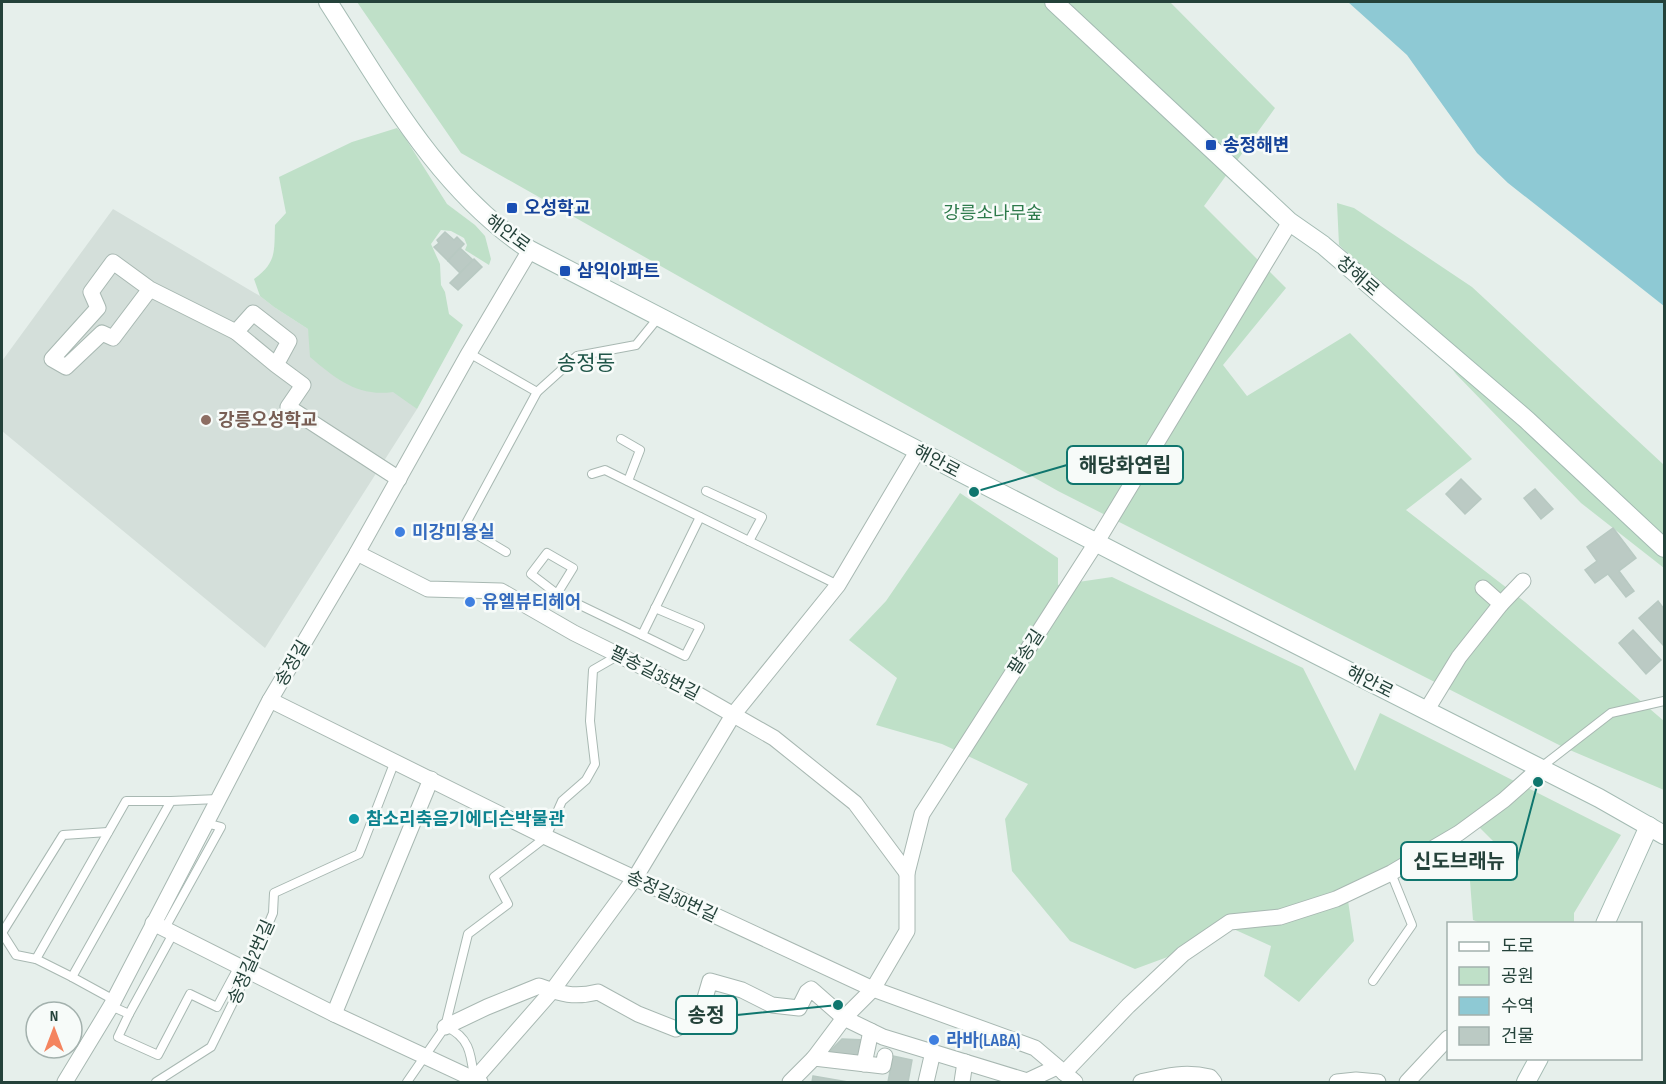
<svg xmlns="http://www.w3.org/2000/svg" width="1666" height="1084" font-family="'Sofia Sans Condensed','Noto Sans KR',sans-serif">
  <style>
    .built { fill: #d4dfda }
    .green { fill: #bfe0c8 }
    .water { fill: #8ec9d4 }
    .building { fill: #bbcac4; stroke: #b8c9c2; stroke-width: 1.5 }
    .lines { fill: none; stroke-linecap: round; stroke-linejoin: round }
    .lane-casing { stroke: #a8b8b2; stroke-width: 10 }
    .street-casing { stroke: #a8b8b2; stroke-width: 17 }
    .secondary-casing { stroke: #a4bbb3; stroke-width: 20 }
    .lane { stroke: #fff; stroke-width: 8 }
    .street { stroke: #fff; stroke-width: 15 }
    .secondary { stroke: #fff; stroke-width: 18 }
    .transit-dot { fill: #1a4fb4; stroke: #f7fbf9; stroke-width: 2 }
    .education-dot { fill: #8d6e63; stroke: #f7fbf9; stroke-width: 2 }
    .shop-dot { fill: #3f7fe0; stroke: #f7fbf9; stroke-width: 2 }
    .culture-dot { fill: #0f9aa8; stroke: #f7fbf9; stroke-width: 2 }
    .labels { text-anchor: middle; stroke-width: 5; stroke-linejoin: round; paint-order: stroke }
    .transit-label { font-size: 18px; font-weight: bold; fill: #164399; stroke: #f7fbf9; text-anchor: start }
    .park-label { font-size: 18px; fill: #2d7a4b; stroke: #f7fbf9 }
    .street-label { font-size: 18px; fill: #24423a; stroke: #f7fbf9 }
    .education-label { font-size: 18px; font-weight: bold; fill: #785e54; stroke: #f7fbf9; text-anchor: start }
    .shop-label { font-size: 18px; font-weight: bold; fill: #366cbe; stroke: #f7fbf9; text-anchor: start }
    .culture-label { font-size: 18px; font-weight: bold; fill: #0d838f; stroke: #f7fbf9; text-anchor: start }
    .quarter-label { font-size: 21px; fill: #1f5548; stroke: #f7fbf9 }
    .leader { fill: none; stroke: #0f766e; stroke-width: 2 }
    .callout-dot { fill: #0f766e; stroke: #f7fbf9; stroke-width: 2 }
    .callout { fill: #f7fbf9; stroke: #0f766e; stroke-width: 2 }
    .callout-label { font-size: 20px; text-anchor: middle; font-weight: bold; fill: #24423a }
  </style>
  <rect width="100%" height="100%" fill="#e6efeb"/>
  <polygon class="built" points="113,209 260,296 274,307 308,329 310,339 396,391 417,409 265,648 2,431 2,361"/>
  <g class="green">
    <polygon points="357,2 1170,2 1275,108 1204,206 1286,288 1223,365 1247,396 1350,333 1472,459 1406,510 1525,602 1664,721 1664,790 1565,748 1058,491 461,153"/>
    <path d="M397 128 404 136 447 204 475 225 485 236 491 259 489 265 465 250 467 245 464 238 451 231 441 230 431 244 440 264 441 285 445 292 449 314 463 325 417 409 393 392C358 397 336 379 310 357L308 329 274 307 260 296 254 279C277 262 274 252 275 225L286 213 279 177 352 142Z"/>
    <polygon points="1337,203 1354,208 1472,287 1664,465 1664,568 1581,503 1456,374 1407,308 1339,245"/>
    <polygon points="960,493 1058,558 1058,585 1112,577 1303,668 1355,771 1380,713 1621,835 1574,913 1574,923 1483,924 1473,920 1469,868 1497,845 1478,826 1347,894 1354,941 1299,1002 1264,976 1271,946 1229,927 1192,948 1135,969 1070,941 1012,871 1005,819 1028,784 942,744 876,725 897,678 849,640 886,601"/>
  </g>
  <polygon class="water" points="1348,2 1664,2 1664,306 1508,183 1477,153 1407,55"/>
  <g class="building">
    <polygon points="445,232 454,240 457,237 464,244 448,261 434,247 439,243 437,240"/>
    <polygon points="460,248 473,260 460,273 448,261"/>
    <polygon points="474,259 482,267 458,290 450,283"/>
    <polygon points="1461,479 1481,499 1465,514 1446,494"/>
    <polygon points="1535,489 1553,509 1541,519 1524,498"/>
    <polygon points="1613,528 1636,558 1619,571 1634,591 1626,597 1608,574 1595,583 1585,570 1597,561 1587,547"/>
    <polygon points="1658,601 1664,609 1664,646 1639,618"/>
    <polygon points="1633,630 1661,660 1646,674 1619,643"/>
    <polygon points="842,1039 866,1040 862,1056 828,1053"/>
    <polygon points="893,1056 912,1060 908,1082 888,1082"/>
    <polygon points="813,1076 848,1082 812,1082"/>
  </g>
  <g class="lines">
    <g class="lane-casing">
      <g id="lane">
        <polyline points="469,353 537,392 464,527 506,552"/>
        <polyline points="537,392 577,356 636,345 658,318"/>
        <polyline points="621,439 640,450 628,481"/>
        <polyline points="592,474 605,470 838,585"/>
        <polyline points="706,491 762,517 749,541"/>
        <polyline points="557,594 531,574 547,553 573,568 557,594 642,635 700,517"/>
        <polyline points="642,635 685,656 700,627 655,608"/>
        <polyline points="1540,768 1611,713 1664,701"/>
        <polyline points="165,928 221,827 206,823"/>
        <polyline points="2,933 63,835 108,832"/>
        <polyline points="2,933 16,955 36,959"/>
        <polyline points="72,977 36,959 126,801 171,801"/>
        <polyline points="1373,981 1412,925 1391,873"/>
        <polyline points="114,1000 72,977 171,801 218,799"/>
        <polyline points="111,1006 129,1014 118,1037 158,1055 190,994 217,1007 239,966"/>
        <polyline points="129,1014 174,932"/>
        <path d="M446 1027C470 1037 471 1055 474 1078"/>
        <polyline points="156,1082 211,1047 249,970 273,913 274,893 359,854 395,761"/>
        <polyline points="407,1082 445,1027 468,934 508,904 494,877 546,837 562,801 586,780 595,764 590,721 593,670 619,655"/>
      </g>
    </g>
    <g class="street-casing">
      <g id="street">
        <polyline points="150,289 113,262 91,292 98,308 52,359 66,367 102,333 113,338 150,289 236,332"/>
        <polyline points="276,365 236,332 253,313 289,341 276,365 303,385 288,407 399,479"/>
        <polyline points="357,553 428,589 501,591 574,633 697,694 774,738 855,803 907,873"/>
        <polyline points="1501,604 1523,581"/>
        <polyline points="270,700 546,837 873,989 1035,1048 1075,1082"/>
        <polyline points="1426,711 1459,657 1501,604 1483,588"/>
        <polyline points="153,923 334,1014 480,1082"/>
        <polyline points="334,1014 431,779"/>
        <path d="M445 1027 487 1007 539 986C561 994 574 998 598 992L638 1014 676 1029 700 1015 710 981 742 990 772 1005 799 1008 807 992 811 989 844 1018 883 1037 1027 1081 1057 1067"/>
        <polyline points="814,1058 883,1066 885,1056"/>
        <polyline points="864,1064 871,1031"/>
        <polyline points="1064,1073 1128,1006 1183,954 1230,922 1280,917 1336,899 1391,873 1459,833 1504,800 1540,768"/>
        <polyline points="474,1080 552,991 635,878 733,715 838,585 918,450"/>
        <polyline points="65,1082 111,1006 270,700 357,553 469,353 530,250"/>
        <polyline points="790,1082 814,1058 844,1018 873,989 907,931 907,873 922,814 1096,543 1290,222"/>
        <polyline points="926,1082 933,1052"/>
        <polyline points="962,1082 965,1062"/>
        <path d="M1141 1082C1166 1076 1185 1071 1210 1077L1214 1082"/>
        <polyline points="1337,1082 1356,1080 1378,1082"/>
        <polyline points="1407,1082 1448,1038"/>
      </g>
    </g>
    <g class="secondary-casing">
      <g id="secondary">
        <path d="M328 2C386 92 439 190 530 250L1159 575 1599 798 1664 835"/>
        <polyline points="1054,2 1290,222 1323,245 1527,420 1664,548"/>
        <polyline points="1605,924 1649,826"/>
        <polyline points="1526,1082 1539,1058"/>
      </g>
    </g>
    <use href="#lane" class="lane"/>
    <use href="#street" class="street"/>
    <use href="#secondary" class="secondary"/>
  </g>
  <g class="transit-dot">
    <rect x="1205" y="139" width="12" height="12" rx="3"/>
    <rect x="506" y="202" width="12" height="12" rx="3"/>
    <rect x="559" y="265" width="12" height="12" rx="3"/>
  </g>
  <circle class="education-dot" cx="206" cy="420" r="6"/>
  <g class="shop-dot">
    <circle cx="400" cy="532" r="6"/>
    <circle cx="470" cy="602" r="6"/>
    <circle cx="934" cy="1040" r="6"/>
  </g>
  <circle class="culture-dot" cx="354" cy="819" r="6"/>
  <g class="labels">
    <g class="transit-label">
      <text x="1223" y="151">송정해변</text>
      <text x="524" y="214">오성학교</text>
      <text x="577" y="277">삼익아파트</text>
    </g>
    <g class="park-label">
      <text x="993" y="219">강릉소나무숲</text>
    </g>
    <g class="street-label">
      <text transform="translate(508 233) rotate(36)" y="6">해안로</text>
      <text transform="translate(1358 276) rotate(41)" y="6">창해로</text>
      <text transform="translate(937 461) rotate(28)" y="6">해안로</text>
      <text transform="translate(1026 652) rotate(-57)" y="6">팔송길</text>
      <text transform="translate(292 663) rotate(-59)" y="6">송정길</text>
      <text transform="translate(655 673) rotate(27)" y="6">팔송길35번길</text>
      <text transform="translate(1370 682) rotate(27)" y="6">해안로</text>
      <text transform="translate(672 896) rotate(25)" y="6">송정길30번길</text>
      <text transform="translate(251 962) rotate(-66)" y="6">송정길2번길</text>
    </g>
    <g class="education-label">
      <text x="218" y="426">강릉오성학교</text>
    </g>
    <g class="shop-label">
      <text x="412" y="538">미강미용실</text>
      <text x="482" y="608">유엘뷰티헤어</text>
      <text x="946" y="1046">라바(LABA)</text>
    </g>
    <g class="culture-label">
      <text x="366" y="825">참소리축음기에디슨박물관</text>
    </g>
    <g class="quarter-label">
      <text x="586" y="370">송정동</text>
    </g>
  </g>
  <path class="leader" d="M974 492L1067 465M1538 782L1517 861M838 1005L737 1015"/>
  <g class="callout-dot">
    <circle cx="974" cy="492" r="6"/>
    <circle cx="1538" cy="782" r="6"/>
    <circle cx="838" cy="1005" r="6"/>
  </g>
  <g class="callout">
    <rect x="1067" y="446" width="116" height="38" rx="6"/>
    <rect x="1401" y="842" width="116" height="38" rx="6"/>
    <rect x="676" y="996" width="61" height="38" rx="6"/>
  </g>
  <g class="callout-label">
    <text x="1125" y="472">해당화연립</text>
    <text x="1459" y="868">신도브래뉴</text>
    <text x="706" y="1022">송정</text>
  </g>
  <rect width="1666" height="1084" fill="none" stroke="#24423a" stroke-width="6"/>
  <rect x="1447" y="922" width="195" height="138" fill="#f7fbf9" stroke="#a3b1ad" stroke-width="1.5"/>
  <rect x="1459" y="942" width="30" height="9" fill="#ffffff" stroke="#a3b1ad" stroke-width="1.5"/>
  <text x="1501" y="952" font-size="18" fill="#24423a">도로</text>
  <rect x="1459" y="967" width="30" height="18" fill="#bfe0c8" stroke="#a3b1ad" stroke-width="1.5"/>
  <text x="1501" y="982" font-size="18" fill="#24423a">공원</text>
  <rect x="1459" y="997" width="30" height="18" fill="#8ec9d4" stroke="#a3b1ad" stroke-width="1.5"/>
  <text x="1501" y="1012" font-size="18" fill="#24423a">수역</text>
  <rect x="1459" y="1027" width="30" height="18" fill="#bbcac4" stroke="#a3b1ad" stroke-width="1.5"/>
  <text x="1501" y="1042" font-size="18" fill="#24423a">건물</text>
  <g transform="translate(54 1030)"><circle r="28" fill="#f7fbf9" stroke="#a3b1ad" stroke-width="1.5"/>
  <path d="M0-4.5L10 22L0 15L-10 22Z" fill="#f4845f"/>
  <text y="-9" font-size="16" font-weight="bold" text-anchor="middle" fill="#24423a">N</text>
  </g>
</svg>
